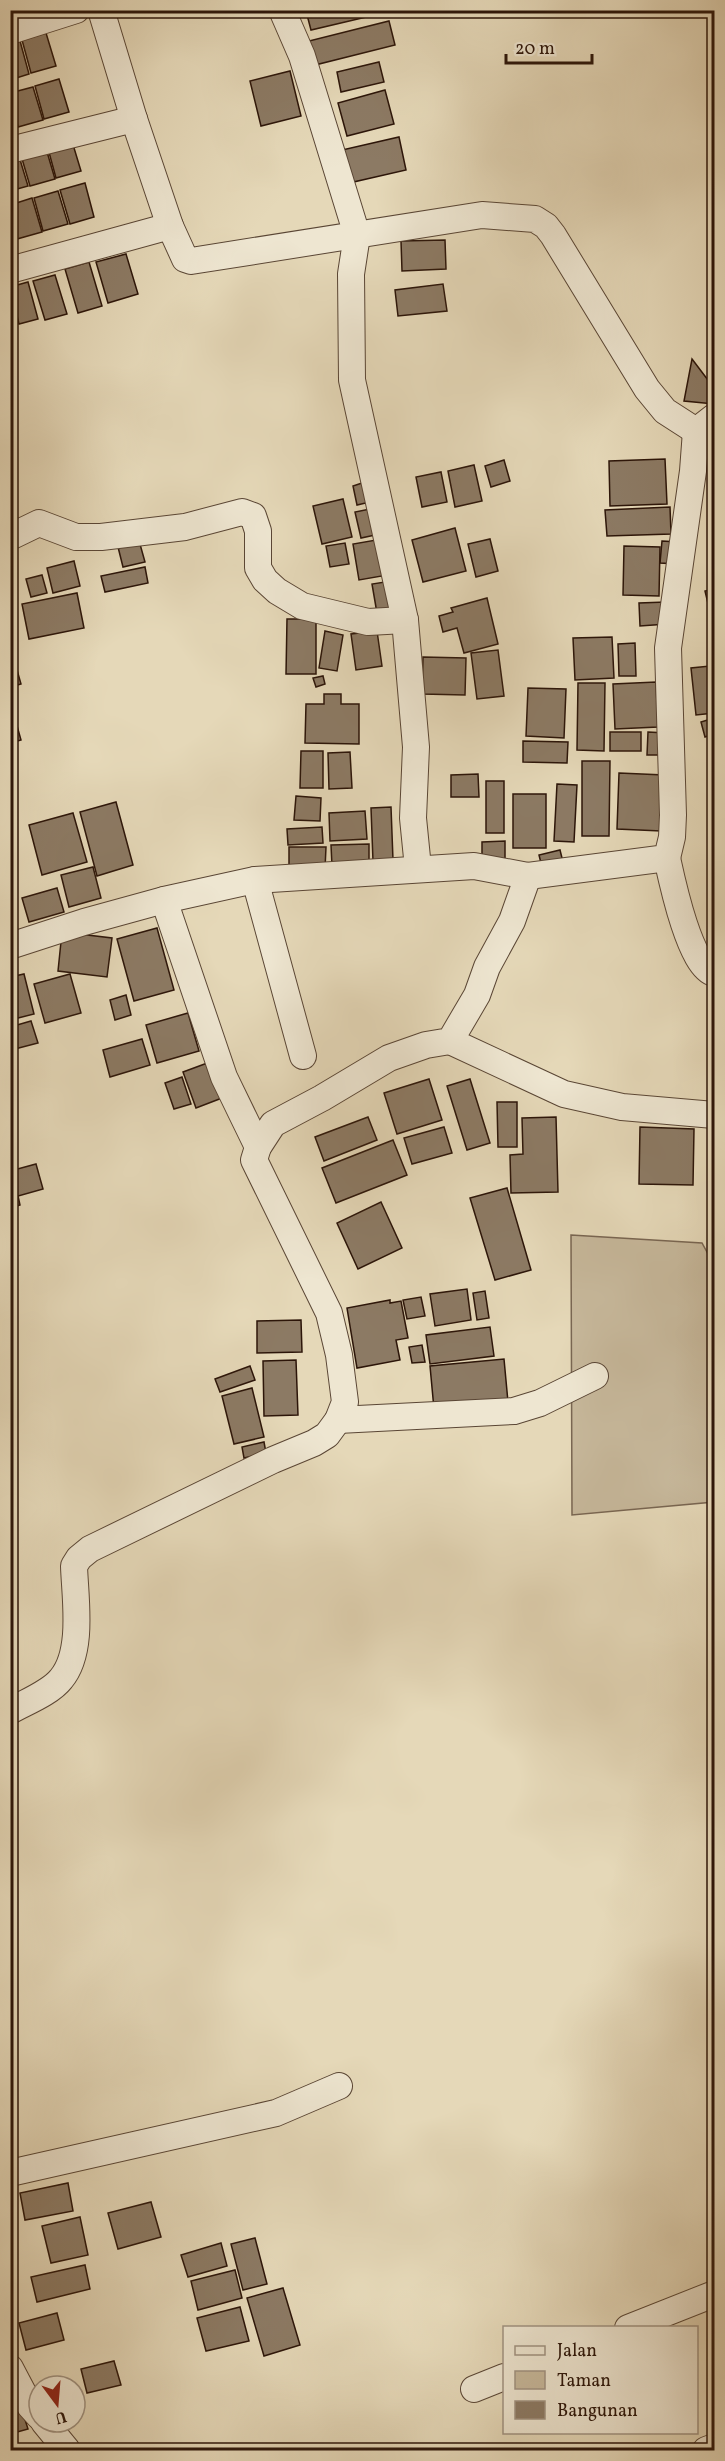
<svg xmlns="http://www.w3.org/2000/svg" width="725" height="2461" font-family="Vollkorn,serif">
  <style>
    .green { fill: #c6b79a; stroke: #796652; stroke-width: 1.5 }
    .building { fill: #8c7a64; stroke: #2c1509; stroke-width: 1.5 }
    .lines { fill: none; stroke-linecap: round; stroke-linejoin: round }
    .minor-casing { stroke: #5a4635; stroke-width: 28 }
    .minor { stroke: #eee6d1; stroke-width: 26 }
  </style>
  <rect width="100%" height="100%" fill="#e5d8b8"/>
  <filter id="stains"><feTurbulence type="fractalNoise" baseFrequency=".00333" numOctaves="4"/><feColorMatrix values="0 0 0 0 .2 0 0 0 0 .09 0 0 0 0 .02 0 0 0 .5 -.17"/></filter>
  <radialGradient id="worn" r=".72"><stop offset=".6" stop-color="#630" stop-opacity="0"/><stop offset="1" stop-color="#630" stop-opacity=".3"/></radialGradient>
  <polygon class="green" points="571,1235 702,1243 714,1265 714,1502 572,1515"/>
  <g class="building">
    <polygon points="374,10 375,15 311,30 306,11"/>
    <polygon points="389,21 395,45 315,65 309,41"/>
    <polygon points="46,33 56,66 31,73 22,40"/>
    <polygon points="20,41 29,74 10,80 10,43"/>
    <polygon points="379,62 384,82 341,92 337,72"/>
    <polygon points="290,71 301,116 261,126 250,81"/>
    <polygon points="59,79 69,112 44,119 35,86"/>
    <polygon points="33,87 43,120 18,127 10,93"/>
    <polygon points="385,90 394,124 347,136 338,103"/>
    <polygon points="10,107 17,127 10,129"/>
    <polygon points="399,137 406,170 349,183 342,150"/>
    <polygon points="71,138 81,171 56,178 47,145"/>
    <polygon points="45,145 55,179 30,186 20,152"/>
    <polygon points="18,153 28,186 10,191 10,155"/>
    <polygon points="85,183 94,217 70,224 60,190"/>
    <polygon points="58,191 68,224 43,231 34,198"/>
    <polygon points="32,198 42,232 17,239 10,215 10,205"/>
    <polygon points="10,222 15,239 10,241"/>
    <polygon points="10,231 15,247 10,249"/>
    <polygon points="445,240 446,269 402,271 401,241"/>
    <polygon points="126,254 138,294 108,303 96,262"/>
    <polygon points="89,262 102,306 78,313 65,269"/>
    <polygon points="55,275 67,314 45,320 33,281"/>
    <polygon points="28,282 38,319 19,324 10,287"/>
    <polygon points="443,284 447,311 398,316 395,290"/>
    <polygon points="692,359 714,388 714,404 684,401"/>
    <polygon points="665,459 667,504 610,506 609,461"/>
    <polygon points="504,460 510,481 491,487 485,466"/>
    <polygon points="474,465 482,501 455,507 448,471"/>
    <polygon points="441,472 447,502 422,507 416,477"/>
    <polygon points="365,482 370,502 357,505 353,486"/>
    <polygon points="343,499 352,537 322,544 313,506"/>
    <polygon points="670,507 671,534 607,536 605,510"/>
    <polygon points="375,508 380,534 361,538 355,512"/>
    <polygon points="455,528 466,571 423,582 412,540"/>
    <polygon points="138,537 145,562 123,567 117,543"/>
    <polygon points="490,539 498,571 476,577 468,544"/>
    <polygon points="376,540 382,576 359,580 353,544"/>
    <polygon points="662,541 678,542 677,564 660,563"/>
    <polygon points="345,543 349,564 330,567 326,546"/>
    <polygon points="624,546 660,547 659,596 623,595"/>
    <polygon points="74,561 80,586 53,593 47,568"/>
    <polygon points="145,567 148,583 105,592 101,576"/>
    <polygon points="42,575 47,593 31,597 26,579"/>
    <polygon points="391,581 397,615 378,619 372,584"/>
    <polygon points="714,589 714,620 712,620 705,591"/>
    <polygon points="77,593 84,628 29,639 22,604"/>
    <polygon points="487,598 498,644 464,653 457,628 443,632 439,616 453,612 451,608"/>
    <polygon points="666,602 667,624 640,626 639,603"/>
    <polygon points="287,619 316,619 316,674 286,674"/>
    <polygon points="325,631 343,635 337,671 319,668"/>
    <polygon points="377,631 382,666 356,670 351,634"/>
    <polygon points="612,637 614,678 575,680 573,638"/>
    <polygon points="635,643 636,676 619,676 618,644"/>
    <polygon points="498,650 504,696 477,699 471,653"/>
    <polygon points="10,656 13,656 21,684 10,687"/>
    <polygon points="423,657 466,658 465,695 422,694"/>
    <polygon points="710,666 714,713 696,715 691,668"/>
    <polygon points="323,676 325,684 316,687 313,678"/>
    <polygon points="656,682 658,727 615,729 613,684"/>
    <polygon points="578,683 605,683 604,751 577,750"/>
    <polygon points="528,688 566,689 564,738 526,736"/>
    <polygon points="324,694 341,694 341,704 359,704 359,744 305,743 306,704 324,704"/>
    <polygon points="10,701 21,740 10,743"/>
    <polygon points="714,718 714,734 705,737 701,722"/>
    <rect x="610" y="732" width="31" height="19"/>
    <polygon points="648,732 666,733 665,755 647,755"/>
    <polygon points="523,741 568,742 567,763 523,762"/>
    <polygon points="301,751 323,751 323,788 300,788"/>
    <polygon points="350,752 352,788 329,789 328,753"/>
    <polygon points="582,761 610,761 609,836 582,836"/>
    <polygon points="619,773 664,775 661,831 617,829"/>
    <polygon points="478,774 479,797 451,797 451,775"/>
    <rect x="486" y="781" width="18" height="52"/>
    <polygon points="557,784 577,785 574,842 554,841"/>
    <rect x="513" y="794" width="33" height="54"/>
    <polygon points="711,794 714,794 714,830 712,830"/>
    <polygon points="296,796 321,798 320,821 294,820"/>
    <polygon points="116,802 133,865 97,876 80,812"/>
    <polygon points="391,807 393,860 373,861 371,808"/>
    <polygon points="365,811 367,839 330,841 329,813"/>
    <polygon points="73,813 87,862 42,875 29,825"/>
    <polygon points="322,827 323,843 288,845 287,829"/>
    <polygon points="505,841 505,860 482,859 482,842"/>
    <polygon points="369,844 369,866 332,866 331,845"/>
    <polygon points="289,847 326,847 325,869 289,868"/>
    <polygon points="560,850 564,866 543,871 539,855"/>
    <polygon points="93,867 101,898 69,907 61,875"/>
    <polygon points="57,888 64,912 29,922 22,898"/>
    <polygon points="157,928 174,990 134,1001 117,939"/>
    <polygon points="62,932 112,938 107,977 58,971"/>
    <polygon points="24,974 34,1014 10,1020 10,977"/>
    <polygon points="70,974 81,1013 45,1023 34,984"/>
    <polygon points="126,995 131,1015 115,1020 110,1000"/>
    <polygon points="188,1013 199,1051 157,1063 146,1025"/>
    <polygon points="31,1021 38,1043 11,1050 10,1027"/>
    <polygon points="142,1039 150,1065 110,1077 103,1050"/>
    <polygon points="210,1062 222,1098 196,1108 183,1072"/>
    <polygon points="182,1077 191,1104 174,1109 165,1083"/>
    <polygon points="429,1079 442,1120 397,1134 384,1093"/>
    <polygon points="470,1079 490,1143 467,1150 447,1086"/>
    <polygon points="497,1102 517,1102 517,1147 498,1147"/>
    <polygon points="368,1117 377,1140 324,1161 315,1137"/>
    <polygon points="556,1117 558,1192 511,1193 510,1155 523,1154 522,1118"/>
    <polygon points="444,1127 452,1153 412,1164 404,1138"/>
    <polygon points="640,1127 694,1129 693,1185 639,1184"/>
    <polygon points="393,1140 407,1175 336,1203 322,1168"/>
    <polygon points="36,1164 43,1189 18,1196 20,1205 10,1208 10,1171"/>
    <polygon points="507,1188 531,1270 495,1280 470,1198"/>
    <polygon points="381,1202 402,1248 358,1269 337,1223"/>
    <polygon points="467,1289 471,1320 435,1326 430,1294"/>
    <polygon points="485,1291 489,1318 477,1320 473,1293"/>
    <polygon points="421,1297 425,1316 407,1319 403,1300"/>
    <polygon points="390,1300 390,1303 401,1301 408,1338 396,1340 400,1360 357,1368 347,1308"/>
    <polygon points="301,1320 302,1352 257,1353 257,1321"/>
    <polygon points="490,1327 494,1356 430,1364 426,1335"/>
    <polygon points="422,1345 425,1362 412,1363 409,1347"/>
    <polygon points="504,1359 508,1402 434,1409 430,1366"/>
    <polygon points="296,1360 298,1415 264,1416 263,1361"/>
    <polygon points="250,1366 255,1380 220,1392 215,1379"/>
    <polygon points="252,1388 264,1437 234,1444 222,1396"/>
    <polygon points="264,1442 266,1453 244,1458 242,1447"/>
    <polygon points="68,2183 73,2211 25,2220 20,2193"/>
    <polygon points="151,2202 161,2237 118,2249 108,2213"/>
    <polygon points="80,2217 88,2255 51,2263 42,2226"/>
    <polygon points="255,2238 267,2284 243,2290 231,2244"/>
    <polygon points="221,2243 227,2266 188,2277 181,2255"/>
    <polygon points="85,2265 90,2289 37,2302 31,2277"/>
    <polygon points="235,2270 242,2298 198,2310 191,2281"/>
    <polygon points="283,2288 300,2345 264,2356 247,2298"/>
    <polygon points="240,2307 249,2341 206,2351 197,2318"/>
    <polygon points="57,2313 64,2340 26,2350 19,2323"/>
    <polygon points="114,2361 121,2385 87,2393 81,2369"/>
    <polygon points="10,2372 28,2429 10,2434"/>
  </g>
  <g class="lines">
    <g class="minor-casing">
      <g id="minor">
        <polyline points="101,10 134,119 170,226 185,259 191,261 482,215 535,219 546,226 553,235 647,389 665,411 696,431"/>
        <polyline points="282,10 302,56 357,235 351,274 352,380 405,620 416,747 413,818 418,868"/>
        <polyline points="10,31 76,10"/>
        <polyline points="10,150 134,119"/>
        <polyline points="10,270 170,226"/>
        <polyline points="10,537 39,523 76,537 101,537 185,527 242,512 253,516 258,531 258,568 265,580 277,591 302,606 368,622 405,620"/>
        <path d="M667 858C672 881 690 967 714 973"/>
        <polyline points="255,880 303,1056"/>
        <polyline points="164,900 224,1077 258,1147"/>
        <polyline points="10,946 84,922 164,900 255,880 474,866 528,876"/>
        <polyline points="450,1041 564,1094 622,1107 714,1115"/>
        <polyline points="338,1420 514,1411 540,1403 595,1376"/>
        <path d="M10 1711C26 1702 50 1693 61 1679 84 1652 75 1598 74 1566L79 1558 90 1549 273 1460 314 1443 327 1435 338 1420 345 1402 339 1355 329 1313 254 1160 258 1147 273 1124 322 1098 389 1058 426 1045 450 1041 477 995 487 967 512 921 528 876 667 858 672 837 673 815 668 648 693 471 696 431 714 417"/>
        <polyline points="10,2173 276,2113 339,2086"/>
        <polyline points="628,2328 714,2294"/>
        <polyline points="10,2368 30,2406 39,2416"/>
        <polyline points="474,2389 504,2377"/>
        <polyline points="44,2422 67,2450"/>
        <polyline points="706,2450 714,2447"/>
      </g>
    </g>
    <use href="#minor" class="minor"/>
  </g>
  <rect width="725" height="2461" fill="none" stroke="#e5d8b8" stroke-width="36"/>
  <rect x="12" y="12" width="701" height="2437" fill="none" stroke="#2c1509" stroke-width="3"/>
  <rect x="18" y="18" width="689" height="2425" fill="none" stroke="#2c1509" stroke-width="1.5"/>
  <rect x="503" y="2326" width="195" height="108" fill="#eee6d1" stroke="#a09281" stroke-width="1.5"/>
  <rect x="515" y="2346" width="30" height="9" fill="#eee6d1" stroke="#a09281" stroke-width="1.5"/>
  <text x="557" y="2356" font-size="18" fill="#2c1509">Jalan</text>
  <rect x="515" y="2371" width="30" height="18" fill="#c6b79a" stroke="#a09281" stroke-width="1.5"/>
  <text x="557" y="2386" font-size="18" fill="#2c1509">Taman</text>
  <rect x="515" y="2401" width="30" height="18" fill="#8c7a64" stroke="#a09281" stroke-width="1.5"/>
  <text x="557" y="2416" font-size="18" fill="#2c1509">Bangunan</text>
  <g transform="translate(57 2404) rotate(164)"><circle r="28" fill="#eee6d1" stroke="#a09281" stroke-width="1.5"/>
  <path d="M0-4.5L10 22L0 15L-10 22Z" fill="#8f2418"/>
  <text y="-9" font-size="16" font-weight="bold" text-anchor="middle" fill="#2c1509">U</text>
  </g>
  <path d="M506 54v9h86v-9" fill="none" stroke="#2c1509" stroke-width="3"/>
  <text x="515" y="54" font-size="18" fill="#2c1509" stroke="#eee6d1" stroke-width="4.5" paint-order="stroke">20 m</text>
  <rect width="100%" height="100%" filter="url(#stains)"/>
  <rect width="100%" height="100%" fill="url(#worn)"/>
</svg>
